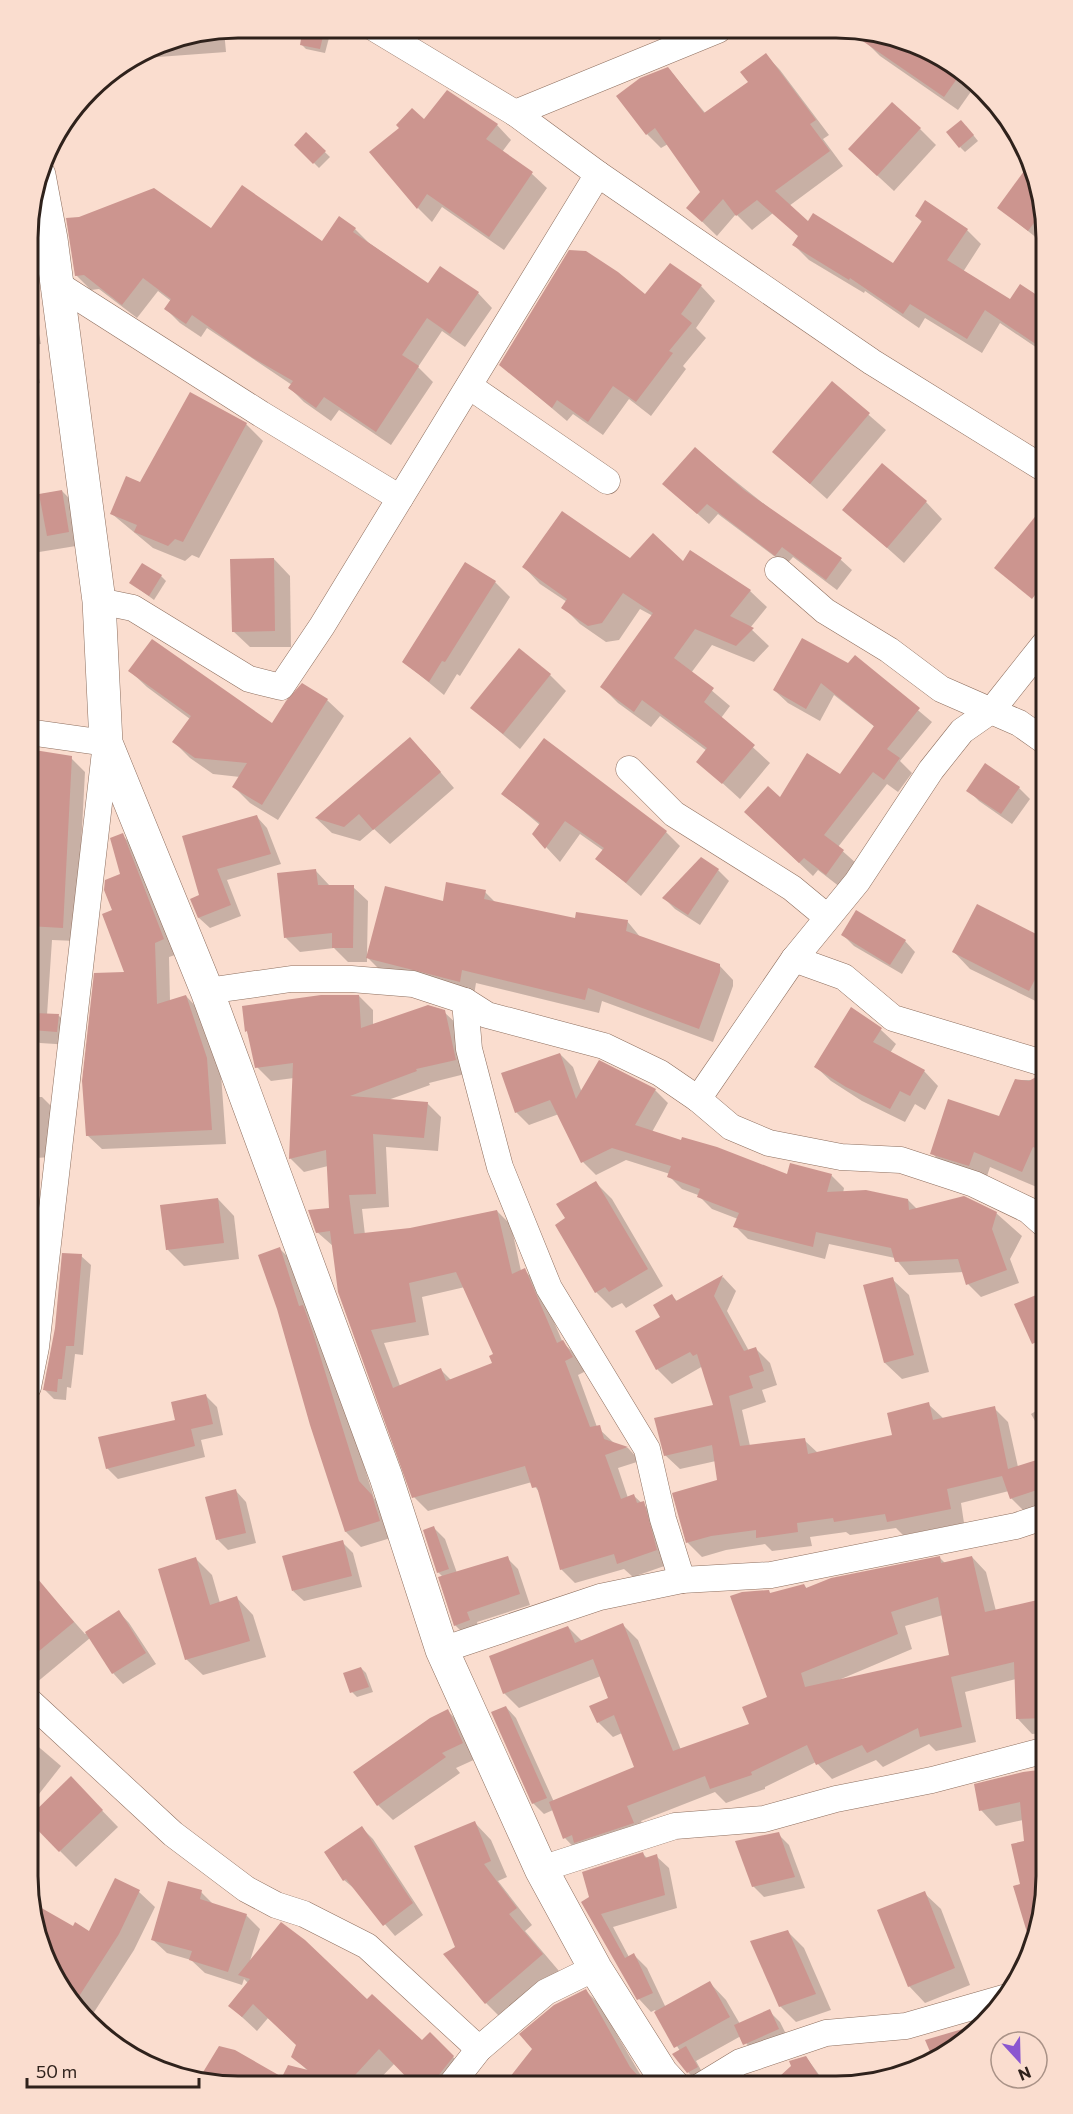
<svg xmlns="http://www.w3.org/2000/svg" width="1073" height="2114" font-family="Commissioner,sans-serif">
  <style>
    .shadow { fill: #0003; fill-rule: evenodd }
    .building { fill: #cc958f; fill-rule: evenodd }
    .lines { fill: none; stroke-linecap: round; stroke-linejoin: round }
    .street-casing { stroke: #8d6e5e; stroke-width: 27 }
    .secondary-casing { stroke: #8d6e5e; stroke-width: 34 }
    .street { stroke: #fff; stroke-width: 26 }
    .secondary { stroke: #fff; stroke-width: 33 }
    .rim { fill: none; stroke: #2f221c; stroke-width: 3 }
  </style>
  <rect width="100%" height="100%" fill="#faddcf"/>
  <g class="shadow">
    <polygon points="305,27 324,29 330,34 325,53 306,49 301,44"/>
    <polygon points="224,30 226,52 131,59 157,43"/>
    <polygon points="873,31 975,79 977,83 958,110 880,56 866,42"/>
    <polygon points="766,55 780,70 829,135 823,139 843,166 789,206 808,223 893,265 922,222 916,216 967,230 981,244 963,272 1010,301 1046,303 1046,354 1000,323 982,353 925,318 919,328 865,291 864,293 809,260 794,245 800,237 773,213 752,230 736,214 717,236 688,208 702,192 668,144 661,148 647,134 668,68 706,114 750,83"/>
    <polygon points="129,61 131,71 98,80 98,79"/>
    <polygon points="424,121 497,125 511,140 502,152 532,174 547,188 504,250 442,207 432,222 418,208"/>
    <polygon points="966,126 978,141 965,152 960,147"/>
    <polygon points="920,129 936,145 894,191 867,166"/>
    <polygon points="306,134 330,157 319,168 296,145"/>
    <polygon points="1031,164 1035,170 1046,238 1043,243 999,208"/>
    <polygon points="355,229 369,243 429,285 478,293 492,308 465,347 442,331 418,367 433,382 391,445 339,410 331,421 304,402 290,388 292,385 207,328 201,337 180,323 166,309 171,301 158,291 137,318 99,289 91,290 76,275 212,230 322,243"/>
    <polygon points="29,285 41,344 32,345 40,383 29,386"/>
    <polygon points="701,286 715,301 696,328 706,338 683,366 686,369 651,416 629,399 603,435 573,414 567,421 501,365 646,296"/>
    <polygon points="832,383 886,430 827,499 774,452"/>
    <polygon points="246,424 263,441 199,558 192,555 185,561 153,548 112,514 141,484"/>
    <polygon points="29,433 31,464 28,464"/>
    <polygon points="695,449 808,539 810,536 841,560 852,570 837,590 793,557 786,565 718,514 709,524 675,494"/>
    <polygon points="62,491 75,504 82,545 33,553 37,584 28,584 28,496"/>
    <polygon points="926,502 942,519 904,563 845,510"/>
    <polygon points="274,559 290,576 291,647 250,647 233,631"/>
    <polygon points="631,560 683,563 750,591 767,607 750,628 769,646 754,662 712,645 691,673 730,706 721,718 770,763 740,799 698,761 707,751 660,716 651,727 618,703 602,687 653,616 640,609 619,640 606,642 580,624 563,607 567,602 540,584 524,567"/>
    <polygon points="161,576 166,581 154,600 131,583"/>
    <polygon points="495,582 510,597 460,676 457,674 444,695 404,662"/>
    <polygon points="855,657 932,722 900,761 912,773 898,792 887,784 838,847 857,864 840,887 818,870 813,876 759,825 780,799 841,776 875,727 834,695 820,721 788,703 774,690 848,665"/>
    <polygon points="130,671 273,725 327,700 344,716 278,820 250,803 234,787 240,777 213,774 190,758 174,742 190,719 147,687"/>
    <polygon points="550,675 566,691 520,749 472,708"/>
    <polygon points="1046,683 1046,692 1041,688"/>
    <polygon points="28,751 71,758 85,772 76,941 52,940 47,1015 59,1016 73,1030 71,1045 40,1043 28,1035"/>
    <polygon points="425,754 454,788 390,844 374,829 360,841 332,833 317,819"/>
    <polygon points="1019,788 1030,799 1012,824 979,801 968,790"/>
    <polygon points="503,794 666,832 680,846 641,896 597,859 604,851 580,834 560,862 534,834 540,825"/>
    <polygon points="257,817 267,828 281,864 227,880 241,916 210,928 199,918 192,900 201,896 184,837"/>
    <polygon points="122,835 137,850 178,954 169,957 170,1001 186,996 200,1011 221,1074 226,1144 102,1149 87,1135 126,973 114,911 122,875"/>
    <polygon points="1046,856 1046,871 1040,865"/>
    <polygon points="315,870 330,886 353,887 368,901 367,956 444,902 485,892 496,903 576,920 627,921 641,938 719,965 733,980 733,986 713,1042 602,1001 599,1013 476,983 474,995 382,972 367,957 367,962 348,962 334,948 300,952 286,938"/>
    <polygon points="718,870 729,881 700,925 675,909 664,898"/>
    <polygon points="843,935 905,941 915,952 902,974 854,946"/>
    <polygon points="1046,940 1046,1006 970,969 954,952"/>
    <path d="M359 996 373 1010V1025L444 1012 459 1026 469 1073 429 1083 430 1085 388 1100 427 1103 441 1117 438 1151 386 1147 389 1207 362 1209 365 1235 411 1230 497 1211 511 1225 521 1271 524 1270 538 1284 563 1343 577 1356 586 1371 578 1375 597 1427 615 1444 628 1448 640 1461 618 1468 628 1498 634 1496 657 1517 670 1564 633 1577 624 1569 575 1583 561 1569 541 1495 532 1482 428 1511 414 1497 333 1246 317 1232 330 1209 328 1166 304 1172 290 1158 294 1078 271 1081 257 1067 247 1031ZM465 1287 495 1354 494 1363 452 1381 440 1369 400 1386 384 1343 429 1335 422 1297Z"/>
    <polygon points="852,1009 881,1030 896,1044 890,1053 924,1071 938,1086 925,1110 915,1104 905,1122 862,1101 831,1081 816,1067"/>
    <polygon points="560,1054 573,1067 582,1093 599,1062 655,1090 668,1103 652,1132 788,1176 831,1175 844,1188 843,1193 908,1200 917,1209 996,1213 1022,1236 1010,1259 1019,1283 981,1297 968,1284 964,1272 909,1275 895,1258 829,1244 825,1259 748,1239 735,1226 738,1219 712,1209 698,1195 682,1189 669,1176 670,1174 626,1160 596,1175 583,1162 559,1114 529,1125 516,1112"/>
    <polygon points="1016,1080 1042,1080 1046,1084 1046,1172 1039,1188 990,1167 985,1182 948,1170 932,1153 1000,1117"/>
    <polygon points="28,1097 42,1097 53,1108 52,1157 35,1158 28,1151"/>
    <polygon points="596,1183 612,1199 663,1286 626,1308 622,1303 612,1308 596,1292 567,1219"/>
    <polygon points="218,1199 234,1216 239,1259 184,1266 167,1249"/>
    <polygon points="280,1249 295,1264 327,1347 374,1498 387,1512 394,1537 361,1547 346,1532"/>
    <polygon points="81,1256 91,1265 83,1355 75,1354 71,1388 67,1387 66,1400 54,1399 44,1389"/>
    <polygon points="723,1277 736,1291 727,1311 749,1351 756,1349 770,1363 777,1385 762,1390 766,1402 742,1410 750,1446 804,1440 818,1453 894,1437 928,1404 944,1419 994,1408 1008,1422 1018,1467 1046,1458 1046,1505 1025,1512 1011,1498 1009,1491 961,1503 964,1523 903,1535 896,1528 850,1535 846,1532 810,1537 812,1546 772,1551 765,1544 726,1550 702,1557 688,1543 674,1494 718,1481 716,1461 680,1469 665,1455 715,1406 703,1366 672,1384 657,1369 637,1332 662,1318 672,1296 678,1302"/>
    <polygon points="892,1279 909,1295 929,1372 902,1379 885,1363 865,1287"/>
    <polygon points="206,1396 217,1407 223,1435 201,1440 205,1457 118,1479 107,1468 176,1421"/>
    <polygon points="1046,1405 1046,1440 1031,1414"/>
    <polygon points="236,1491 246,1502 256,1543 228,1550 217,1539"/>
    <polygon points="434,1528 445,1539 457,1573 507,1558 518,1569 530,1605 477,1622 480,1631 466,1636 455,1625 443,1577 438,1572"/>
    <polygon points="1046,1534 1046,1555 1041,1550 1037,1536"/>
    <polygon points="342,1542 353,1553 362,1587 304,1601 293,1591"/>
    <path d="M972 1557 986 1572 996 1611 1046 1600V1733L1032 1734 1018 1719 1016 1679 965 1692 976 1742 936 1751 929 1744 883 1767 876 1760 832 1779 816 1762 765 1787V1789L726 1803 715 1792 641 1821 648 1838 579 1853 565 1838 553 1810 544 1814 533 1803 506 1707 516 1718 554 1802 636 1768 622 1733 613 1737 598 1722 610 1698 601 1676 519 1708 504 1693 568 1627 582 1641 623 1625 638 1640 681 1750 751 1725 769 1698 771 1594 804 1585 807 1589 940 1558 945 1563ZM943 1615 951 1657 834 1682 912 1649 905 1626Z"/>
    <polygon points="196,1559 212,1575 220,1603 237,1598 253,1615 266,1657 203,1675 186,1659"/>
    <polygon points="30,1572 85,1634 119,1612 129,1623 156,1664 123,1684 113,1673 90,1638 36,1683 27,1674 27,1574"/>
    <polygon points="361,1668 366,1673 373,1692 357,1697 352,1692"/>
    <polygon points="448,1711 463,1727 478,1758 456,1768 460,1773 393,1820 378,1805"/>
    <polygon points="27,1737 61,1766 39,1794 27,1785"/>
    <polygon points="1046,1771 1022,1885 1025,1843 1023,1820 996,1826 981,1810"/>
    <polygon points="87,1795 118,1827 76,1867 60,1851"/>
    <polygon points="475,1823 491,1840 507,1877 498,1881 532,1925 525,1931 559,1971 502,2019 486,2003 457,1948"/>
    <polygon points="362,1828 373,1839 423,1915 395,1936 356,1890 344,1880"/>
    <polygon points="778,1834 789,1845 805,1888 764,1897 753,1886"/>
    <polygon points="643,1854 647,1858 656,1856 669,1868 677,1908 613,1927 629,1957 634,1955 647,1968 666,2008 710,1983 726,2000 740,2024 769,2011 780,2022 789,2040 755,2055 741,2036 696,2061 702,2072 693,2077 688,2072 680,2051 655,2010 651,2012 639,1999 583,1903"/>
    <polygon points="116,1880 139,1892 155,1907 134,1950 89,2020 38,1944 31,1904 73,1928 90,1933"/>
    <polygon points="201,1892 215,1906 246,1915 260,1929 249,1964 367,2001 422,2042 430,2034 468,2072 456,2086 417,2086 395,2063 373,2086 209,2085 199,2082 283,2079 309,2072 293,2056 298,2045 268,2018 257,2031 230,2006 248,1983 244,1979 242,1985 205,1973 191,1960 167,1953 153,1940"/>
    <polygon points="924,1893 941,1909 970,1985 925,2003 909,1986"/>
    <polygon points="787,1931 804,1948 831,2010 796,2022 780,2006"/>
    <polygon points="586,1991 599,2004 647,2086 505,2086"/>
    <polygon points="981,2025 953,2051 898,2077 933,2056 927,2041"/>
    <polygon points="806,2057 828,2087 770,2087 793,2066"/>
  </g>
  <g class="building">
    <polygon points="303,27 325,28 320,49 300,45"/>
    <polygon points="848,31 877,31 961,73 944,97"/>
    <polygon points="766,53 816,120 810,124 830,151 775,191 808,221 813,213 893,263 922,221 915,216 925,200 968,229 947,260 1010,299 1020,284 1046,301 1046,351 985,310 967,339 910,304 903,314 850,278 849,280 792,245 798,236 757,200 736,216 723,199 702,222 686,208 700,192 655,128 646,135 616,96 640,78 668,67 704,113 748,82 740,72"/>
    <polygon points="447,90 498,124 486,139 533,172 489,237 427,194 417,209 369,152 399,128 396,125 412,108 424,119"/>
    <polygon points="892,102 921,128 877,176 848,149"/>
    <polygon points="961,120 974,135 959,148 946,132"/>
    <polygon points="306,132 326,151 313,164 294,145"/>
    <polygon points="1030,163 1035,170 1042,212 1028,231 997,208"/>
    <polygon points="242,185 322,241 339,216 356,228 353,232 428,283 440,266 479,292 450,334 427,318 402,355 419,366 376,432 324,397 316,408 288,388 293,381 253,358 192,315 186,324 164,309 171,299 143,278 122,305 84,275 75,276 66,218 79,217 154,188 211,228"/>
    <polygon points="569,250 586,251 618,272 645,294 670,263 702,285 681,314 692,323 669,351 673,353 636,402 613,386 588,422 557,400 552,408 499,365"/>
    <polygon points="832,381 870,413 810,484 772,452"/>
    <polygon points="190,392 247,423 183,542 175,539 168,546 134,532 137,525 110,514 126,476 140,482"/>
    <polygon points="695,447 744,490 842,558 826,580 782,547 775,556 707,504 697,514 662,484"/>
    <polygon points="882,463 927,501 887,548 842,510"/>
    <polygon points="62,490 69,532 47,536 39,494"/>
    <polygon points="1046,503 1046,581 1032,599 994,568"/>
    <polygon points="562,511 630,558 653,533 683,561 690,550 751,590 730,616 754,628 736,646 695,629 674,658 714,688 704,702 755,745 722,784 696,762 707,748 642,700 634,712 600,687 653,613 623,593 602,623 588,626 561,608 567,599 522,567"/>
    <polygon points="274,558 275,631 232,632 230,559"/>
    <polygon points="465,562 496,581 445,662 442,661 429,682 402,662"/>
    <polygon points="142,563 162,575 149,596 129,583"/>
    <polygon points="802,638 848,663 855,655 920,708 887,749 900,758 884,780 873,772 824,835 844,850 826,875 804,858 799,863 744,812 768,786 780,797 807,753 840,774 874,726 821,683 806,709 773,690"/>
    <polygon points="152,639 272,723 286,701 302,683 328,699 262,805 232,787 247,763 195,758 172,742 191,716 128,671"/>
    <polygon points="519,648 551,674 503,734 470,708"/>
    <polygon points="410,737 441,772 373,830 359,814 344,827 315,818"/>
    <polygon points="544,738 667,831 626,883 595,859 604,848 565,821 545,849 532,834 540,823 501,794"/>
    <polygon points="28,749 72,756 63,928 28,926"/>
    <polygon points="985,763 1020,787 1001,814 966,791"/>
    <polygon points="257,815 271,854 217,869 231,905 198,918 190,899 199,895 182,836"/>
    <polygon points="123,833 164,939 155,943 157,1004 186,995 207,1058 212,1130 86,1136 82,1081 94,973 124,972 102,914 112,910 104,890 105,880 120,874 110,838"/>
    <polygon points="701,857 719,869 688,915 662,898"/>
    <polygon points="316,869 318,885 354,885 353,948 332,948 332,933 284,938 277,873"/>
    <polygon points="446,882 486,890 484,899 575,918 576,912 628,920 626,931 720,964 720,972 699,1029 588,988 585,1000 462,970 460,982 366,958 385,886 443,901"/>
    <polygon points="977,904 1046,939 1046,958 1029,991 952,952"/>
    <polygon points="856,910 906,940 890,965 841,935"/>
    <path d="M321 995H359L361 1028 428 1005 445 1010 456 1060 416 1069 417 1071 350 1096 428 1102 424 1138 373 1134 376 1194 349 1195 354 1234 410 1228 497 1210 512 1274 525 1268 557 1343 563 1340 573 1357 565 1361 590 1427 600 1425 604 1439 628 1447 605 1455 621 1499 634 1494 637 1503 644 1501 657 1550 617 1564 614 1554 560 1570 537 1487 532 1488 525 1466 412 1498 338 1292 330 1231 316 1233 308 1210 329 1208 326 1150 289 1159 293 1063 255 1068 247 1031 245 1032 242 1006ZM456 1272 493 1354 489 1356 492 1363 446 1381 441 1368 393 1388 371 1330 416 1322 409 1283Z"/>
    <polygon points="851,1007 882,1028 873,1042 925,1070 910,1096 900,1091 890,1109 846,1087 814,1067"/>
    <polygon points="33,1013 59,1014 57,1032 32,1030"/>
    <polygon points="560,1053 576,1099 599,1060 656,1089 635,1125 681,1140 682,1137 717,1147 787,1174 790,1163 832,1174 827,1192 866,1190 908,1199 909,1210 964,1196 997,1212 992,1229 1007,1270 966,1285 958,1259 895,1262 891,1248 816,1232 813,1247 733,1227 739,1213 697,1197 700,1189 667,1177 671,1166 612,1148 581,1163 550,1100 515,1113 501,1073"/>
    <polygon points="1036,1077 1042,1078 1046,1085 1046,1132 1038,1149 1033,1147 1022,1172 974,1152 969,1166 930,1154 948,1099 999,1116 1015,1079 1029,1081"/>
    <polygon points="596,1181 648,1269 609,1292 605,1287 595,1293 555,1225 565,1218 556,1204"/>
    <polygon points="218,1198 224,1243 166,1250 160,1205"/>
    <polygon points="280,1247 299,1306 303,1305 312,1330 359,1481 372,1495 380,1521 345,1532 310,1425 277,1309 258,1255"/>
    <polygon points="62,1253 82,1254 74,1346 66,1346 62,1379 58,1379 57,1392 43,1390 55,1328"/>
    <polygon points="723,1275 714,1296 744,1351 756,1347 764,1371 749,1376 753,1388 729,1396 740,1446 805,1438 808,1454 892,1435 887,1413 929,1402 933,1420 995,1406 1008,1469 1046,1457 1046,1487 1010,1499 1002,1476 947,1489 951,1509 887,1522 885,1514 834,1522 833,1518 797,1523 798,1532 756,1538 756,1530 711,1536 686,1543 672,1493 717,1480 712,1445 664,1456 654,1418 713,1405 697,1354 693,1356 690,1352 656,1370 635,1331 660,1317 653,1305 672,1294 676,1301"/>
    <polygon points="893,1277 914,1355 884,1363 863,1285"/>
    <polygon points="1046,1291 1046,1338 1032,1344 1014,1304"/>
    <polygon points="206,1394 213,1424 191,1429 195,1446 106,1469 98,1437 175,1420 171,1402"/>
    <polygon points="236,1489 246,1533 216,1540 205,1497"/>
    <polygon points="434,1526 449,1569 437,1573 423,1530"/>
    <polygon points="343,1540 352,1576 292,1591 282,1556"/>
    <polygon points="508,1556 520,1594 467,1612 470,1620 454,1626 438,1577"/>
    <path d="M940 1556 941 1563 972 1556 985 1612 1046 1598V1718L1016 1719 1014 1662 951 1677 962 1727 920 1737 918 1728 867 1753 862 1745 816 1765 807 1745 751 1772 752 1775 710 1789 705 1776 627 1806 634 1823 574 1843 572 1835 563 1839 549 1802 634 1767 614 1715 597 1723 589 1706 608 1698 593 1659 503 1694 489 1656 568 1626 575 1643 623 1623 673 1751 749 1724 742 1707 767 1697 730 1596 742 1592 769 1590 770 1593 804 1584 806 1588 831 1578ZM938 1597 949 1655 805 1687 801 1673 898 1634 891 1612Z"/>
    <polygon points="196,1557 210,1605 237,1596 250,1641 185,1660 158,1569"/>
    <polygon points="27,1566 74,1622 27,1661"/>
    <polygon points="119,1610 146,1653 112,1674 85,1632"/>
    <polygon points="361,1667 369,1687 350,1693 343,1673"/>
    <polygon points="506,1706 547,1798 532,1804 491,1712"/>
    <polygon points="448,1709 463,1743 442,1753 446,1757 377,1806 353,1772 430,1718"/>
    <polygon points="1046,1769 1046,1891 1032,1949 1013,1886 1020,1884 1011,1844 1024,1841 1020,1802 979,1811 974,1784 1023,1772"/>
    <polygon points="71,1776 103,1810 59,1852 27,1819"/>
    <polygon points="475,1821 491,1861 484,1864 517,1908 509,1914 543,1954 485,2004 443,1954 455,1947 414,1846"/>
    <polygon points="362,1826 413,1903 383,1926 346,1879 343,1881 324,1852"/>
    <polygon points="779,1832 795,1877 752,1887 735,1841"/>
    <polygon points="643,1852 645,1858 657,1854 665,1895 601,1914 625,1958 634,1953 653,1993 637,2000 581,1902 589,1897 582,1872"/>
    <polygon points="115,1878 140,1890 119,1934 76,2001 38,1944 31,1902 73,1926 75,1922 89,1931"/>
    <polygon points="168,1881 202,1890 200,1899 247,1914 228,1972 189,1960 192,1951 151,1940"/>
    <polygon points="925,1891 955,1968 908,1987 877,1910"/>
    <polygon points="281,1922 305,1940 367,1999 372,1994 422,2040 430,2032 454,2056 430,2086 415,2086 379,2049 345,2086 209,2085 197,2082 219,2046 235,2050 282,2077 288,2065 308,2070 291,2057 296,2045 253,2004 242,2017 228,2006 250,1979 238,1975"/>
    <polygon points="788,1930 816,1994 779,2007 750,1941"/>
    <polygon points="710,1981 730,2017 674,2048 654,2012"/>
    <polygon points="586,1989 630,2067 647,2086 503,2086 532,2049 519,2034 554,2005"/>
    <polygon points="770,2009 779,2029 743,2045 734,2025"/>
    <polygon points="983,2023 953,2051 934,2061 925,2040"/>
    <polygon points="686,2046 698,2067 687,2073 672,2054"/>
    <polygon points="806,2056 820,2078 808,2087 768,2087 791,2066 789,2061"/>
  </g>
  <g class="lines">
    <g class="street-casing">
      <g id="street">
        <polyline points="374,28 515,113 598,174 872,362 1046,470"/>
        <polyline points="515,113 718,30"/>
        <polyline points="29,244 51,239"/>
        <polyline points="57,284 261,414 400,498"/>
        <polyline points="469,386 607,481"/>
        <polyline points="778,570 825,611 889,650 941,689 1019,723 1046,742"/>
        <polyline points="99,601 133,608 249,679 281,687 322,626 598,174"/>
        <polyline points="629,769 674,814 792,888 827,917"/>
        <polyline points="794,959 844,977 893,1018 1046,1064"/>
        <polyline points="207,991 291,979 351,979 413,984 465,1001 487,1015 604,1046 660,1073 698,1099 731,1127 769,1143 841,1157 901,1160 974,1184 1028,1210 1046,1226"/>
        <polyline points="465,1001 469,1049 500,1167 549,1288 647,1449 663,1519 682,1580"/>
        <polyline points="698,1099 794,959 857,882 931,770 962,731 992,710 1046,642"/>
        <polyline points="28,1387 36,1347 106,743 28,732"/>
        <polyline points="442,1650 600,1597 682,1580 771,1575 1016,1526 1046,1516"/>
        <polyline points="27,1699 173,1834 246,1889 276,1905 304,1914 367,1946 479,2049"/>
        <polyline points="541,1869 675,1826 764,1819 836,1799 932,1780 1046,1750"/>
        <polyline points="450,2086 479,2049 546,1992 595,1968"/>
        <polyline points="699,2087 740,2062 826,2033 906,2026 1007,1997"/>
      </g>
    </g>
    <g class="secondary-casing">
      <polyline id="secondary" points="39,175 51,239 99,601 106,743 207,991 386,1477 442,1650 541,1869 595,1968 662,2074 674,2087"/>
    </g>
    <use href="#street" class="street"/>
    <use href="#secondary" class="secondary"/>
  </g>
  <path d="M0 0H1073V2114H0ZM238 38H836A200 200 0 0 1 1036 238V1876A200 200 0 0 1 836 2076H238A200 200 0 0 1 38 1876V238A200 200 0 0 1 238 38Z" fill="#faddcf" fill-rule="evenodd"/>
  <path class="rim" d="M238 38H836A200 200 0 0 1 1036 238V1876A200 200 0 0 1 836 2076H238A200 200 0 0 1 38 1876V238A200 200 0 0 1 238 38Z"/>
  <g transform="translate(1019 2060) rotate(158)"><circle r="28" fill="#faddcf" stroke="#a99287" stroke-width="1.5"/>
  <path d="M0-4.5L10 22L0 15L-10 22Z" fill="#8b57d0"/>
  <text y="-9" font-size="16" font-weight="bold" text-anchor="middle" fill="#2f221c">N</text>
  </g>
  <path d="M27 2078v9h172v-9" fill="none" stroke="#2f221c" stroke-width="3"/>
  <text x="36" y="2078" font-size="18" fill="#2f221c" stroke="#faddcf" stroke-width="4.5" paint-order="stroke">50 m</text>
</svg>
